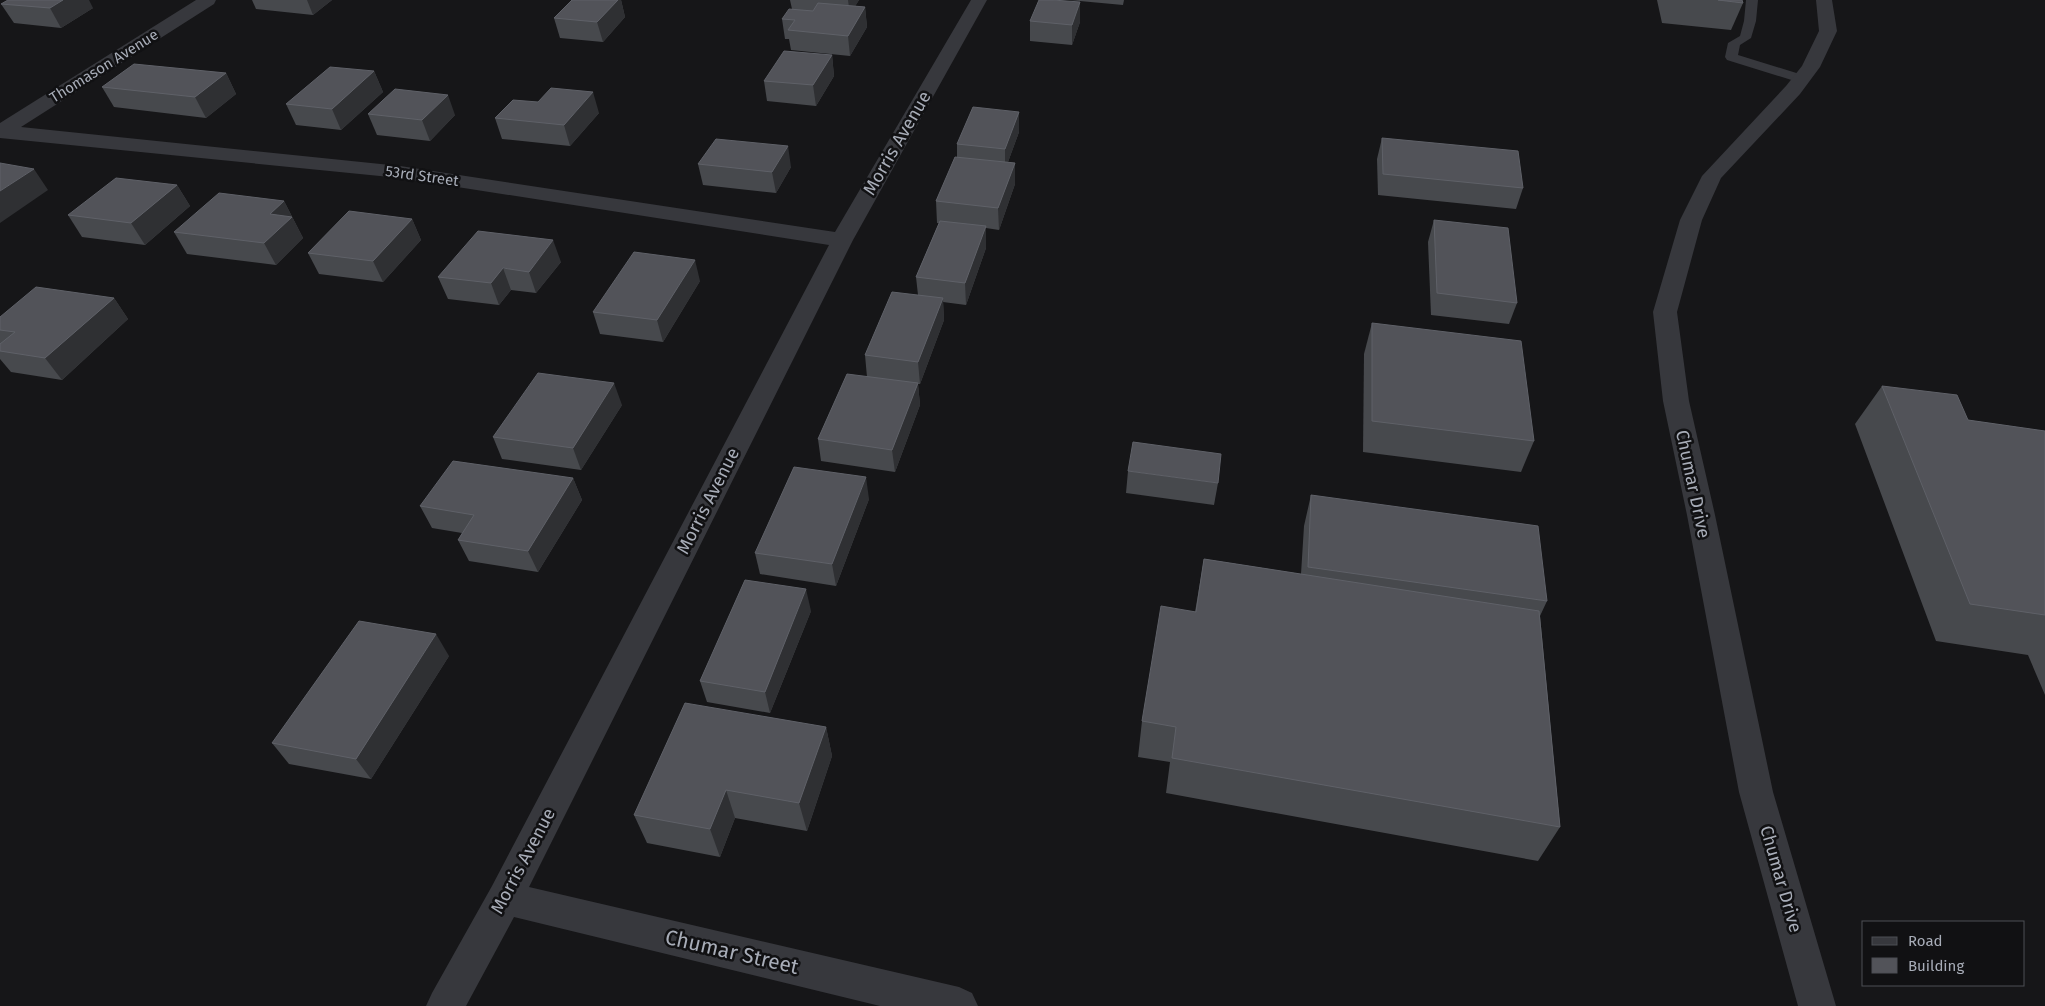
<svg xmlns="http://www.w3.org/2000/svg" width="2045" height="1006" font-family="'Fira Sans',sans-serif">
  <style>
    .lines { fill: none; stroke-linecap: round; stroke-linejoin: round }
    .service { fill: #37383d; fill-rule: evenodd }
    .minor { fill: #37383d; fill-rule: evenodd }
    .wall { fill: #47494d }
    .shaded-wall { fill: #2f3033 }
    .building { fill: #525359; stroke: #5f6168 }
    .labels { text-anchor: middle; stroke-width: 5; stroke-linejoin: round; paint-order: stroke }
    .far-street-label { font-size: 15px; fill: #a8adb8; stroke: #111113 }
    .street-label { font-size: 18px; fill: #a8adb8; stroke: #111113 }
    .near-street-label { font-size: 21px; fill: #a8adb8; stroke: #111113 }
  </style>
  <rect width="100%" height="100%" fill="#161618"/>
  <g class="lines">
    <polygon class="service" points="1746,0 1758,0 1756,21 1751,38 1740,45 1738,55 1806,76 1808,79 1806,82 1798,82 1727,60 1725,57 1728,43 1740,36 1744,21"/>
    <g class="minor">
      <polygon points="196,0 216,0 214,4 21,127 400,166 835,232 971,0 987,0 853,240 529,887 959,987 972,993 978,1006 880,1006 514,917 466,1006 426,1006 432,993 492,886 829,245 400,178 0,138 0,123"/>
      <polygon points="1816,0 1832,0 1837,31 1820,67 1800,94 1721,178 1702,220 1677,312 1689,401 1715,515 1773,792 1836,1006 1798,1006 1739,792 1687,515 1663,401 1653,312 1680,220 1702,176 1786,86 1802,66 1819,31"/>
    </g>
  </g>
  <g class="wall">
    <polygon points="252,0 332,0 313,15 256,9"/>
    <polygon points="572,0 621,0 625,17 603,42 560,38 554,18"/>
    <polygon points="790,0 859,0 855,6 865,7 867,27 850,56 791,50 789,39 785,39 782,19 792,9"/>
    <polygon points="1069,0 1124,0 1123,5"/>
    <polygon points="1657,0 1742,0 1743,3 1731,30 1662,23"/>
    <polygon points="1,4 93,8 61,28 14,23"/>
    <polygon points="1030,21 1080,22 1072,45 1030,41"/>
    <polygon points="832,55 834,76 816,106 767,101 764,81"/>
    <polygon points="374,71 383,92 341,130 296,125 286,104"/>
    <polygon points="226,73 236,94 206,118 114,107 102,87"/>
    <polygon points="1019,112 1019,132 1008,162 1015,184 999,230 986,228 986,248 966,305 943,302 944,320 920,384 918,384 920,405 895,472 821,461 818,439 867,377 865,355 918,295 916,277 939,223 937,223 936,201 957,157 957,144"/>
    <polygon points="599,113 570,146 502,139 495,118"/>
    <polygon points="368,114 455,115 430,141 377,135"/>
    <polygon points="1382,138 1523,188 1516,209 1378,195 1377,159"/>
    <polygon points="698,164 791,167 776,193 703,185"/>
    <polygon points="177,185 190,206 145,245 82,237 68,215"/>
    <polygon points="284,201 303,238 276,265 187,254 174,232"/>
    <polygon points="412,219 421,240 383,282 319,274 308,253"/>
    <polygon points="1434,220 1517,303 1509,324 1431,315 1428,242"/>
    <polygon points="561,262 536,293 511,290 499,305 448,299 438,277"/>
    <polygon points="700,281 663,342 600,334 593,312"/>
    <polygon points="114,298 128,319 62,380 11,372 0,359 0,317"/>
    <polygon points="1372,323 1534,441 1521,472 1363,452 1364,354"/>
    <polygon points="1882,386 1968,420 2045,431 2045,695 2028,655 1936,641 1855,424"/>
    <polygon points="622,405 581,470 502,459 493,437"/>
    <polygon points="1128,471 1218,483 1214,505 1126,493"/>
    <polygon points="573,478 582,500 538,572 469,561 458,540 462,533 432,528 420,506"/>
    <polygon points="1311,495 1547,601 1540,616 1560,827 1538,861 1166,793 1170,762 1138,757 1142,721 1195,612 1204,559 1301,574 1304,526"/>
    <polygon points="869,499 836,586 760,574 755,553"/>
    <polygon points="811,611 770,713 707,702 700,681"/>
    <polygon points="449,656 371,779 289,764 272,743"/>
    <polygon points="826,727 832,756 807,831 735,818 720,857 647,843 634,815"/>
  </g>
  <g class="shaded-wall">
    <polygon points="63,0 89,0 93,8 61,28 50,8"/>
    <polygon points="307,0 332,0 313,15"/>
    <polygon points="618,0 621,0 625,17 603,42 597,22"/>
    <polygon points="848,0 859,0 850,15"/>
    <polygon points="1080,2 1080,22 1072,45 1072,25"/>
    <polygon points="865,7 867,27 850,56 848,36"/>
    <polygon points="832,55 834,76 816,106 813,85"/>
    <polygon points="374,71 383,92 341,130 332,109"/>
    <polygon points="226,73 236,94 206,118 195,97"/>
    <polygon points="593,92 599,113 570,146 564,125"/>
    <polygon points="448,95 455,115 430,141 422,120"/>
    <polygon points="1019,112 1019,132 1005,170 1005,149"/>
    <polygon points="788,146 791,167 776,193 772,172"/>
    <polygon points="1015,163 1015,184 999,230 998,208"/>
    <polygon points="34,169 48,190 0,223 0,191"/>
    <polygon points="177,185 190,206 145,245 131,223"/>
    <polygon points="284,201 303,238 276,265 264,243 270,214"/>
    <polygon points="412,219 421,240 383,282 373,261"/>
    <polygon points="986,226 986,248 966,305 965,283"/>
    <polygon points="553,240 561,262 536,293 529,272"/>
    <polygon points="695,260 700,281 663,342 657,320"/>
    <polygon points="503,268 511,290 499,305 491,283"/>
    <polygon points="114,298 128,319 62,380 45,358"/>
    <polygon points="943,298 944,320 920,384 918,362"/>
    <polygon points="614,383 622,405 581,470 573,448"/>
    <polygon points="918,383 920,405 895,472 892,450"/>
    <polygon points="866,477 869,499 836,586 832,564"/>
    <polygon points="573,478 582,500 538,572 528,551"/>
    <polygon points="806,589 811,611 770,713 765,692"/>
    <polygon points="436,634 449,656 371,779 356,759"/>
    <polygon points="826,727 832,756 807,831 799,803"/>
    <polygon points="726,790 735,818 720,857 710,829"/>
  </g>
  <g class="building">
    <polygon points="8,0 63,0 50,8 1,4"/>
    <polygon points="572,0 618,0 597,22 554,18"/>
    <polygon points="1039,0 1053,0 1080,2 1072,25 1030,21"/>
    <polygon points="1718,0 1742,0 1743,3"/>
    <polygon points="818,3 865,7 848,36 788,30 795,20 782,19 789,9 813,11"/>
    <polygon points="784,51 832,55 813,85 764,81"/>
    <polygon points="134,64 226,73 195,97 102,87"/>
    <polygon points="330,67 374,71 332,109 286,104"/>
    <polygon points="551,88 593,92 564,125 495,118 513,100 538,102"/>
    <polygon points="395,89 448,95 422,120 368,114"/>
    <polygon points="973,107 1019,112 1005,149 957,144"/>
    <polygon points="1382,138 1518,151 1523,188 1383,174"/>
    <polygon points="716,139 788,146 772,172 698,164"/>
    <polygon points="955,157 1015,163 998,208 936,201"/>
    <polygon points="0,163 34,169 0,191"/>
    <polygon points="116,178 177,185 131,223 68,215"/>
    <polygon points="219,193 284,201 270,214 292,217 264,243 174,232"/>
    <polygon points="349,211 412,219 373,261 308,253"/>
    <polygon points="1434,220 1508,228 1517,303 1437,293"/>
    <polygon points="940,221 986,226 965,283 916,277"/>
    <polygon points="478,231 553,240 529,272 503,268 491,283 438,277"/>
    <polygon points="634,252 695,260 657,320 593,312"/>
    <polygon points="36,287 114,298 45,358 0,351 0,344 15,332 0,330 0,317"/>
    <polygon points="892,292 943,298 918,362 865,355"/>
    <polygon points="1372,323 1521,341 1534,441 1372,421"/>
    <polygon points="538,373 614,383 573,448 493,437"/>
    <polygon points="847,374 918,383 892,450 818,439"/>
    <polygon points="1882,386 1957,395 1968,420 2045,431 2045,615 1970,604"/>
    <polygon points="1133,442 1221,454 1218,483 1128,471"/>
    <polygon points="453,461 573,478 528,551 458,540 474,515 420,506"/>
    <polygon points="794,467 866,477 832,564 755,553"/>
    <polygon points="1311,495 1538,526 1547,601 1308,567"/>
    <polygon points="1204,559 1539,611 1560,827 1172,758 1176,727 1142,721 1161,606 1196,612"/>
    <polygon points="745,580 806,589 765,692 700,681"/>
    <polygon points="359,621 436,634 356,759 272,743"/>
    <polygon points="685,703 826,727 799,803 726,790 710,829 634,815"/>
  </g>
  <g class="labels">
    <g class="far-street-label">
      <text transform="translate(104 66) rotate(-32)" y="5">Thomason Avenue</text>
      <text transform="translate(422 176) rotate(8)" y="5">53rd Street</text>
    </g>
    <g class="street-label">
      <text transform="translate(897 143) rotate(-60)" y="6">Morris Avenue</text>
      <text transform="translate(1693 484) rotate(78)" y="6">Chumar Drive</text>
      <text transform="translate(708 501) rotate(-63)" y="6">Morris Avenue</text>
      <text transform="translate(523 861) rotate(-62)" y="6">Morris Avenue</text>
      <text transform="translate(1781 879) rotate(74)" y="6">Chumar Drive</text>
    </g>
    <g class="near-street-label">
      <text transform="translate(732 952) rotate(13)" y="7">Chumar Street</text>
    </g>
  </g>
  <rect x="1862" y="921" width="162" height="65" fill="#111113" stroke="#4d4f55"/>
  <rect x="1872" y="937" width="25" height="8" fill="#37383d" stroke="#4d4f55"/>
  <text x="1908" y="946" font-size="15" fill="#a8adb8">Road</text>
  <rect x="1872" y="958" width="25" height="15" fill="#525359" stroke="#4d4f55"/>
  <text x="1908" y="971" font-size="15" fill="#a8adb8">Building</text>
</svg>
